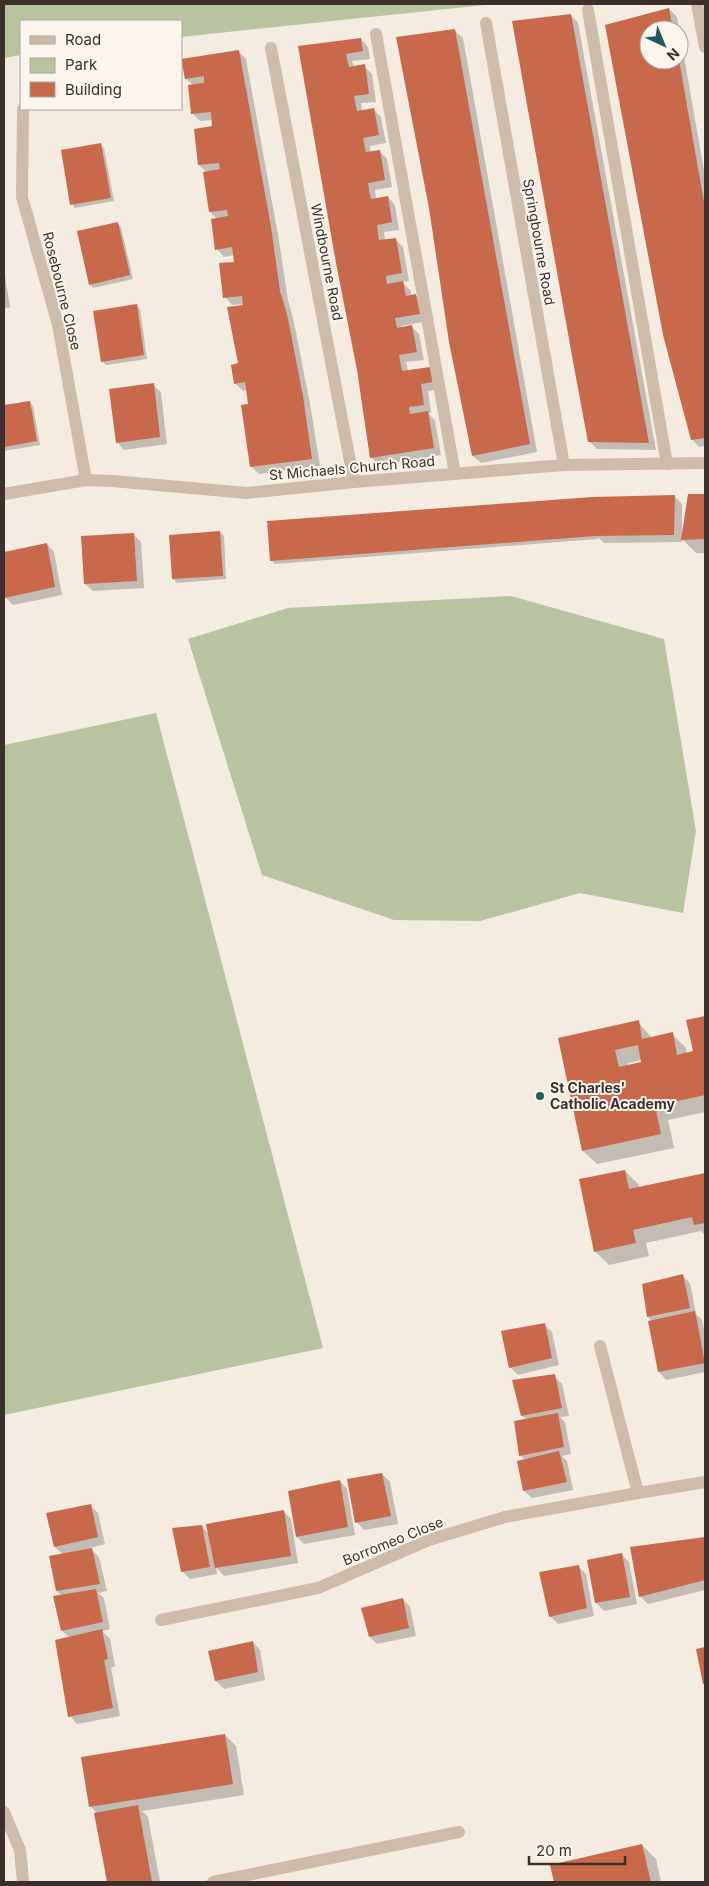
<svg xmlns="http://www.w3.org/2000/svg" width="709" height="1886" font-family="Inter,sans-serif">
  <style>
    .green { fill: #b8c4a0 }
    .shadow { fill: #0003; fill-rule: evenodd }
    .building { fill: #c8694b; fill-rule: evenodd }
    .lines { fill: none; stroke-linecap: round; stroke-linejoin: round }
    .service { stroke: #cdbbac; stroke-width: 12 }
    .minor { stroke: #cdbbac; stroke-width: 12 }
    .poi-dot { fill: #1f5a5e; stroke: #fbf5ee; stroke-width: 2 }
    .labels { text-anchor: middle; stroke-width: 4; stroke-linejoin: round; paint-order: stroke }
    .street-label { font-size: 14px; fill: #3b302b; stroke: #fbf5ee }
    .poi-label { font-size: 14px; font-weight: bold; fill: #3b302b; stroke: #fbf5ee; text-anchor: start }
  </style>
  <rect width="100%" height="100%" fill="#f4ebe1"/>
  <g class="green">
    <polygon points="4,4 494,4 181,37 181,21 21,21 21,55 4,58"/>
    <polygon points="511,596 664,639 696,831 683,913 580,893 480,921 394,920 262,875 188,639 288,608"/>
    <polygon points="156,713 323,1348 4,1415 4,745"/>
  </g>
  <g class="shadow">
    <path d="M669 9 677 17 705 176V446L699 447 692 439 606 26ZM649 30H679V60H649Z"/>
    <polygon points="571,15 578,23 656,450 597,449 590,442"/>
    <polygon points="455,31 463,38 537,452 481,463 473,456"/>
    <polygon points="361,39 368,47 370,59 352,61 354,67 364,66 372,74 376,102 361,103 362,111 374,110 381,117 386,143 370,146 371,153 379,151 387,159 392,187 375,190 376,199 388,197 395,205 399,230 384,232 385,241 395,239 403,247 409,281 402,282 411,291 411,296 415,295 423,303 427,321 402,326 402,328 412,327 419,334 424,360 406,362 408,371 430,368 440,389 428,391 431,413 428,413 435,421 441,455 379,465 371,457 358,370 300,47"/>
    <polygon points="238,51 246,59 278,235 288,300 294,322 310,404 320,466 259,474 251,466 250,405 247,390 243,391 235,383 239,364 244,304 232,305 225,297 236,263 234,255 224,257 217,249 217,219 210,212 207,173 199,165 214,127 213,120 200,121 192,113 193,85 186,79"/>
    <polygon points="100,144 104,148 114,201 75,208 72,204"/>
    <polygon points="117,223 121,227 133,279 93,288 90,284"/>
    <polygon points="4,270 10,307 4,309"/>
    <polygon points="136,305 140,309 147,359 106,365 102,361"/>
    <polygon points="153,385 161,392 167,444 124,450 117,442"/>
    <polygon points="29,402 33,406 40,445 4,451 4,407"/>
    <polygon points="689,495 705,495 705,553 696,553 682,539 682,542 604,543 598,537 598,539 275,564 271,560 674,496 682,504 682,534 683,534"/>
    <polygon points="220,532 224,536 226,579 177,583 173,579"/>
    <polygon points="133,534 141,542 144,588 93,591 85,584"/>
    <polygon points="47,544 54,552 62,595 13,605 5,597 4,588 4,553"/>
    <path d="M705 1017V1112L668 1120 674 1148 597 1164 583 1151 559 1039 638 1022 652 1038 672 1034 686 1048 687 1054 694 1052 688 1021ZM642 1060 643 1063 628 1066V1063Z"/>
    <polygon points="625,1171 639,1185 639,1188 705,1174 705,1235 701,1231 646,1243 649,1256 609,1265 595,1251"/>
    <polygon points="683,1276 690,1283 696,1314 702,1320 705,1334 705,1372 666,1380 659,1372 653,1322 648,1317"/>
    <polygon points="544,1325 552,1332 559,1365 518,1375 510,1367"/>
    <polygon points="554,1376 562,1384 569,1416 560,1417 565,1422 571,1454 562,1456 567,1461 573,1490 532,1498 524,1491 525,1460 520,1455 527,1420 522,1416"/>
    <polygon points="382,1474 390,1482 398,1524 364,1530 357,1522"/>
    <polygon points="340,1481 347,1489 355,1535 304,1544 297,1537"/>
    <polygon points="90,1505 98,1513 105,1544 90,1548 99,1557 107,1591 98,1593 104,1598 110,1629 102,1631 110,1639 115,1666 111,1668 120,1716 77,1724 70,1716 70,1638 62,1631 62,1596 57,1591 51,1557 63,1555 55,1547"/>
    <polygon points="283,1511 291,1519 298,1563 224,1576 216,1567 217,1574 190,1579 182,1571 201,1526 209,1534"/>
    <polygon points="705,1538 705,1590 648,1604 640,1596 631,1548"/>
    <polygon points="621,1554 629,1562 637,1604 604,1611 596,1603 588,1561"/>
    <polygon points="578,1566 586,1574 594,1616 558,1624 550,1616"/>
    <polygon points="403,1599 410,1607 416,1636 377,1644 370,1637"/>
    <polygon points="253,1642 260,1650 265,1680 224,1689 216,1681 210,1652"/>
    <polygon points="225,1735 236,1746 244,1795 142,1811 148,1817 160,1882 108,1882 95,1814 97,1813 91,1807"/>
    <polygon points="642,1845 656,1859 661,1882 555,1882 551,1866"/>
  </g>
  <g class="building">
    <polygon points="669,8 673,30 649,30 649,60 679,60 705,208 705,438 691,440 663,335 605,25"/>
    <polygon points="571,14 649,443 588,442 574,367 512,21"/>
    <polygon points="455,29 530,444 472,456 449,342 429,208 396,37"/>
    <polygon points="361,38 363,51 346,54 349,67 365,64 369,94 354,96 357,111 374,108 379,135 363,138 366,152 380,150 385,180 368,183 369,190 371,199 388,196 392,222 377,225 378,233 379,240 396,238 402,273 386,276 387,284 403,281 406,296 416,294 420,314 395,318 397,328 412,325 417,352 399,355 402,371 430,367 433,382 421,384 424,405 409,407 410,414 428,411 434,448 370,458 357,370 336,263 298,46"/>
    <polygon points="239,50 271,227 280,291 287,314 303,396 312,459 250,467 241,405 248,404 245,382 234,384 231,365 238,363 227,307 243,305 242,296 223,298 219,263 234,262 232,247 215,250 211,219 228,216 227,210 209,212 203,172 220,169 219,163 198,165 194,129 212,126 211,112 191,114 188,85 204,83 204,76 185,79 181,59"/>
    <polygon points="101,143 111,198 70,205 61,150"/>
    <polygon points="118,222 130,275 89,285 77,231"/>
    <polygon points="137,304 144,355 101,362 93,311"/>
    <polygon points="154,383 160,437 116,443 109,389"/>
    <polygon points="30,401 37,441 4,447 4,405"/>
    <polygon points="688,494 705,494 705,539 681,540"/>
    <polygon points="675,495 674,535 595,536 270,561 267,521 592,497"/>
    <polygon points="220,531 223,576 172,579 169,535"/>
    <polygon points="134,533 137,581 84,584 81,536"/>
    <polygon points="47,543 55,587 4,598 4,552"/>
    <path d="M705 1016V1095L655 1106 661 1134 582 1151 558 1038 639 1020 642 1039 673 1032 677 1055 693 1051 686 1020ZM638 1045 641 1062 619 1067 615 1050Z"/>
    <polygon points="625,1170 629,1189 705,1173 705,1223 694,1225 692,1217 633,1230 636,1243 594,1252 579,1179"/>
    <polygon points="683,1274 690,1308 647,1317 642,1284"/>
    <polygon points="695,1311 705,1363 658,1372 648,1321"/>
    <polygon points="545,1323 552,1358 509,1368 501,1331"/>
    <polygon points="555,1374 562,1408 521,1416 512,1380"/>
    <polygon points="558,1413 564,1447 519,1456 514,1421"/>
    <polygon points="559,1451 567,1482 523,1491 517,1461"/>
    <polygon points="382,1473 391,1516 355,1523 347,1479"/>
    <polygon points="340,1480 348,1527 296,1537 288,1491"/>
    <polygon points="91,1504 98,1537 54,1547 46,1513"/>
    <polygon points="284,1510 291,1556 215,1568 206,1524"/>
    <polygon points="202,1525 210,1567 181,1572 172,1528"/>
    <polygon points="705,1537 705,1580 639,1597 630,1547"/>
    <polygon points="92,1548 100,1584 56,1591 49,1556"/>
    <polygon points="622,1553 630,1597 595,1603 587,1560"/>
    <polygon points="579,1565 587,1608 549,1617 539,1572"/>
    <polygon points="96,1589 103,1622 61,1631 53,1596"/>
    <polygon points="403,1598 409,1628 369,1637 361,1608"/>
    <polygon points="102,1629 108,1659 104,1660 113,1708 68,1717 55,1640"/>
    <polygon points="253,1641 258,1672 215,1681 208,1651"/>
    <polygon points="705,1647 705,1684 703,1684 696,1649"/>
    <polygon points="225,1734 233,1784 89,1807 81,1757"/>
    <polygon points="138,1805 152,1882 107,1882 94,1813"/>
    <polygon points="642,1844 651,1882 554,1882 550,1865"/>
  </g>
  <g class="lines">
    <g class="service">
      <polyline points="588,10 667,464"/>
      <polyline points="376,34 455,474"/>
      <polyline points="213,1882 459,1832"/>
    </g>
    <g class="minor">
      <polyline points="697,4 705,47"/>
      <polyline points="486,23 564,465"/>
      <polyline points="271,48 354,482"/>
      <polyline points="23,109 22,197 58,325 86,480"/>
      <polyline points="4,494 86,480 113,481 247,493 354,482 564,465 705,463"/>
      <polyline points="600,1346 638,1493 705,1482"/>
      <polyline points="161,1620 318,1588 429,1540 505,1517 638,1493"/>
      <polyline points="4,1812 20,1850 23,1882"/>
    </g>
  </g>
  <circle class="poi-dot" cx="540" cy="1096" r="5"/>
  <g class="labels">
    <g class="street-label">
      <text transform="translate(539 242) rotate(80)" y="5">Springbourne Road</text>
      <text transform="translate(327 262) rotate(79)" y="5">Windbourne Road</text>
      <text transform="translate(62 291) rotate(76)" y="5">Rosebourne Close</text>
      <text transform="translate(352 468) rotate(-5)" y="5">St Michaels Church Road</text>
      <text transform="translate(393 1541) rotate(-22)" y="5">Borromeo Close</text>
    </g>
    <g class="poi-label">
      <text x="550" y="1093">St Charles'<tspan x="550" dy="16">Catholic Academy</tspan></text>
    </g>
  </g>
  <rect width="709" height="1886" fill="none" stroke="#3b302b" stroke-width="10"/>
  <rect x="20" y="20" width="162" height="90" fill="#fbf5ee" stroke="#aea6a0"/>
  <rect x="30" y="36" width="25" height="8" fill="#cdbbac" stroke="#aea6a0"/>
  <text x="65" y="45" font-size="15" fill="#3b302b">Road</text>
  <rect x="30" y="58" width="25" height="15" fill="#b8c4a0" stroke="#aea6a0"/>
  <text x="65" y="70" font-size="15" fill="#3b302b">Park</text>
  <rect x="30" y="82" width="25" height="15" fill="#c8694b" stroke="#aea6a0"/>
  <text x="65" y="95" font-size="15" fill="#3b302b">Building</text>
  <g transform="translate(664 45) rotate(136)"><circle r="24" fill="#fbf5ee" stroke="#aea6a0"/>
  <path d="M0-4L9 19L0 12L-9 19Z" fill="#1f5a5e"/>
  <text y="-8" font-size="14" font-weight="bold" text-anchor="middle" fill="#3b302b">N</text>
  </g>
  <path d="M529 1856v8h96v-8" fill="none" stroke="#3b302b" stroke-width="2.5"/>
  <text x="536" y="1856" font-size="15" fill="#3b302b" stroke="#fbf5ee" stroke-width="4" paint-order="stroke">20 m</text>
</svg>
